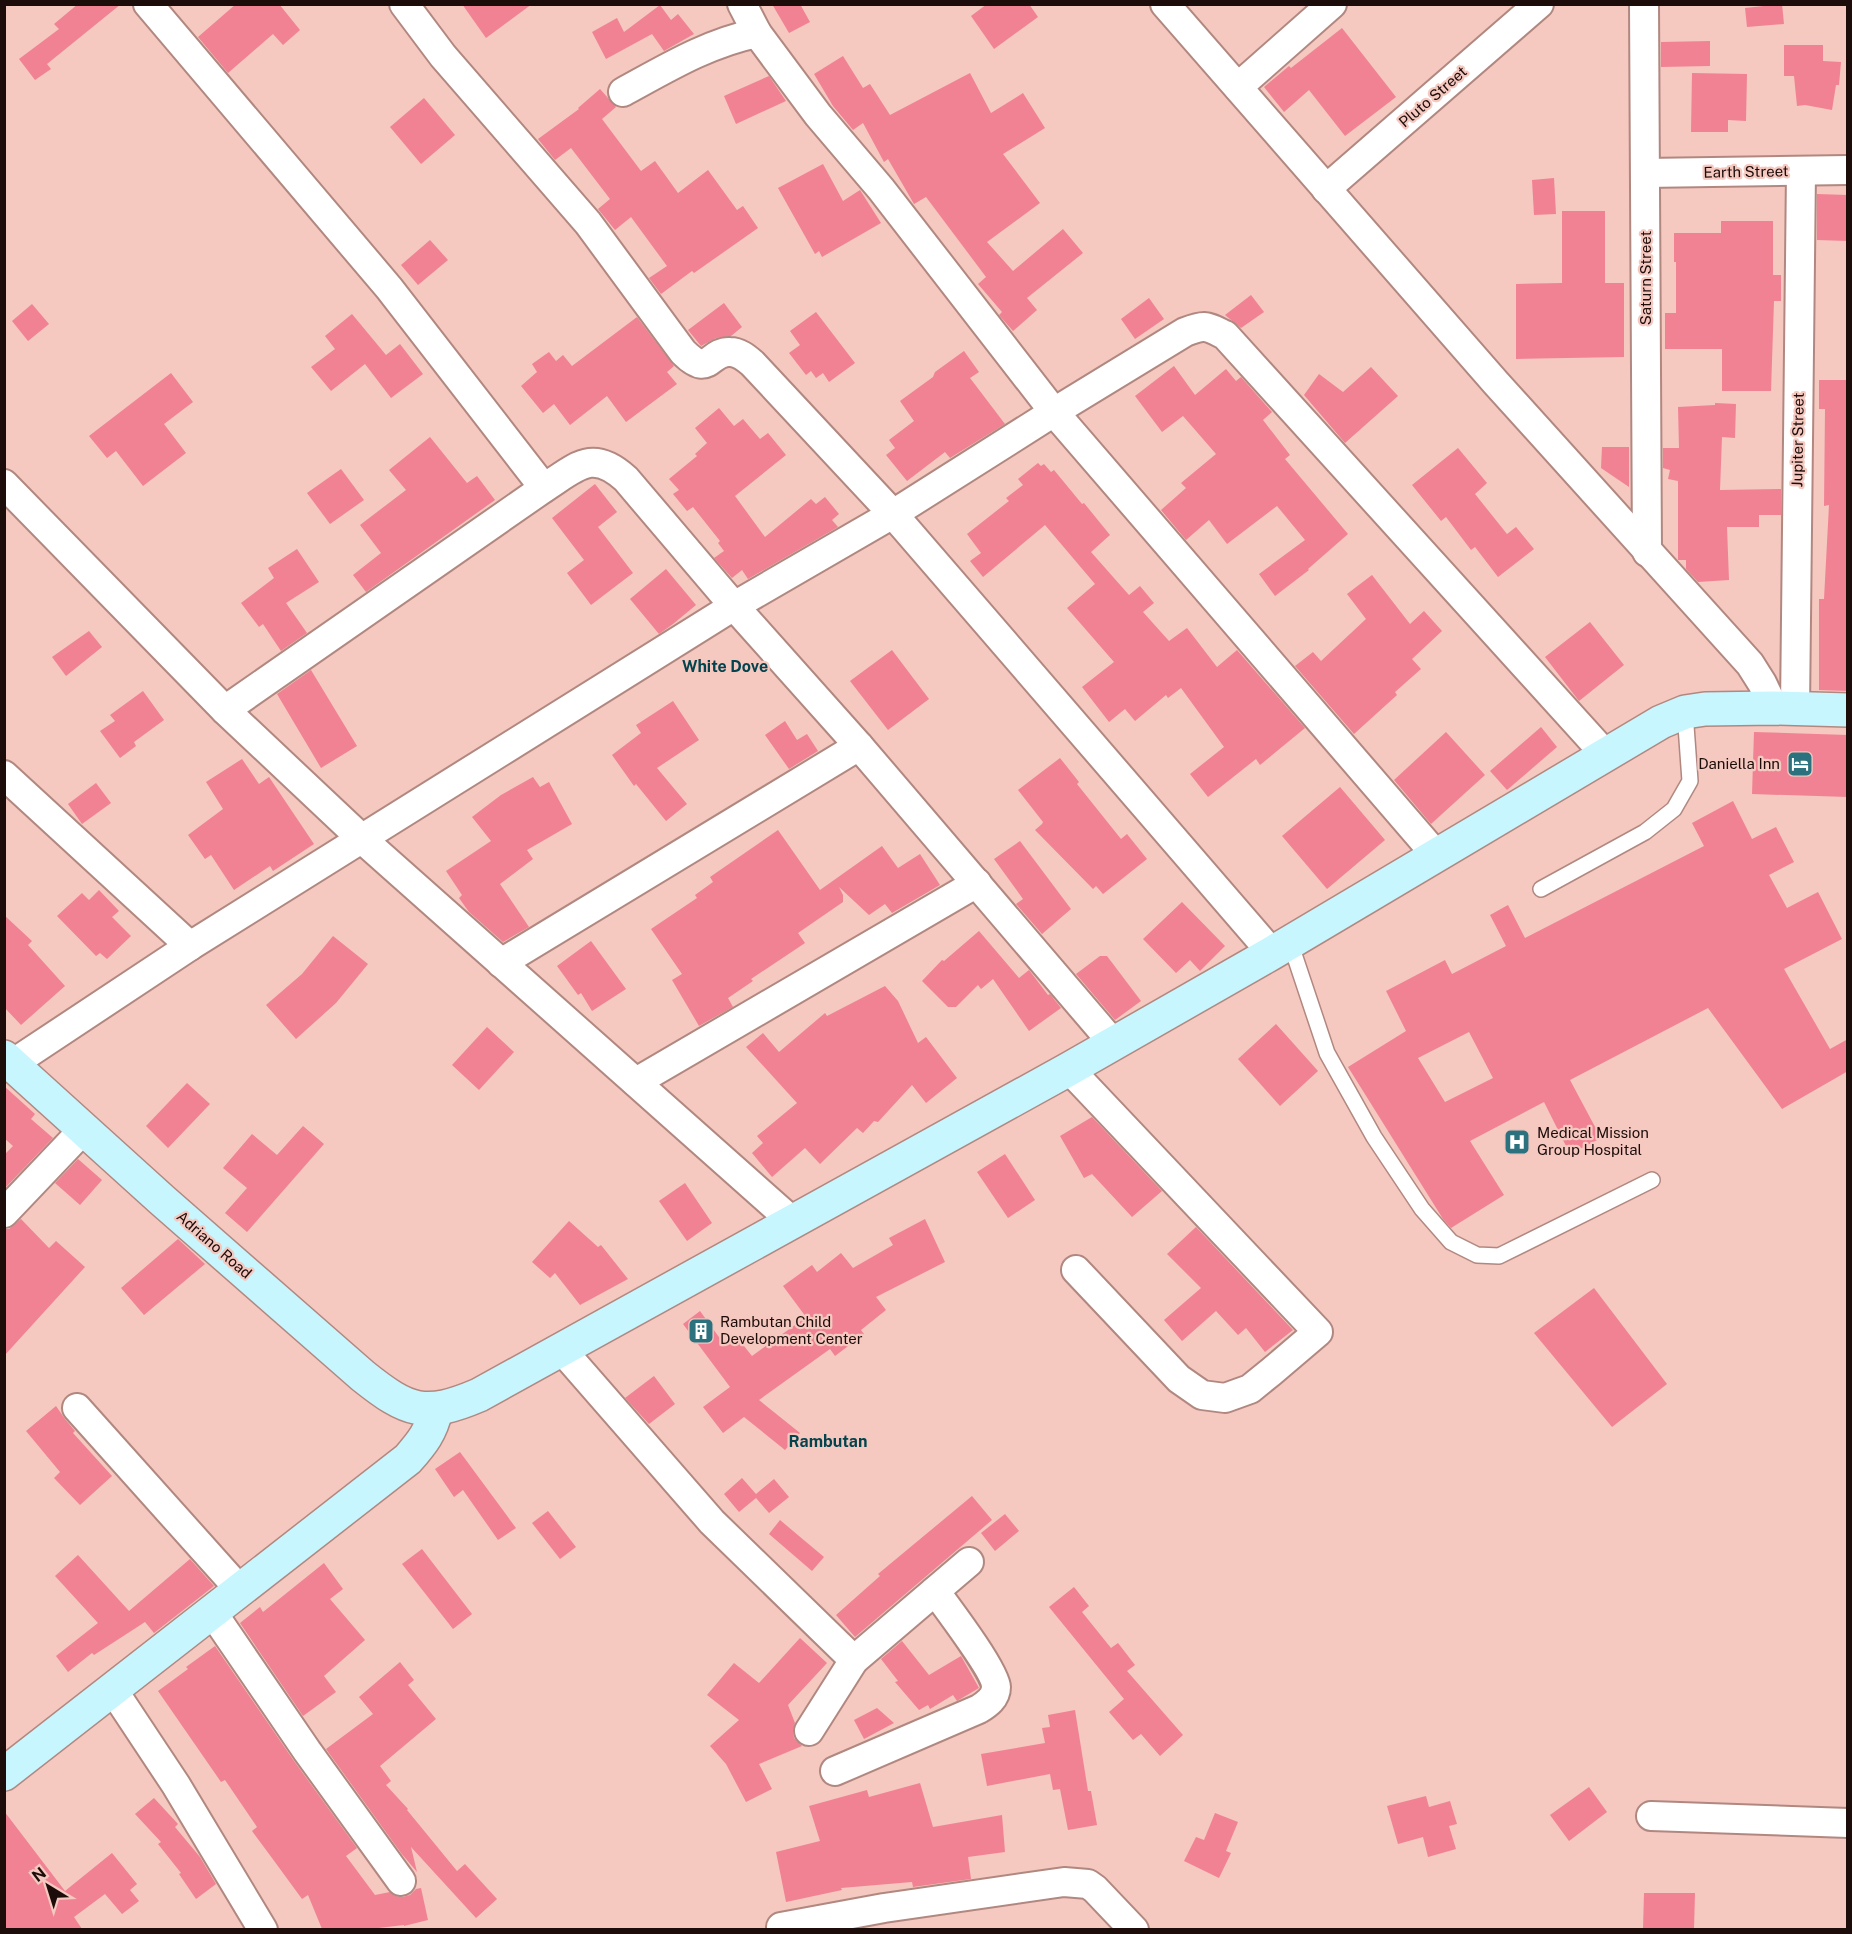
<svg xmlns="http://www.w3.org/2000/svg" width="1852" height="1934" font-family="'Public Sans',sans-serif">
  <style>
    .building { fill: #f18293; fill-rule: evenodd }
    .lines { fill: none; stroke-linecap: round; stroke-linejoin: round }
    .lane-casing { stroke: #b18880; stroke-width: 18 }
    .street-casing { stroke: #b18880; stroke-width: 32 }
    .secondary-casing { stroke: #b18880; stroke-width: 36 }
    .lane { stroke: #fff; stroke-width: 15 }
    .street { stroke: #fff; stroke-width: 28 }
    .secondary { stroke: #c7f6fe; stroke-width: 33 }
    .labels { text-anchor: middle; stroke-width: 4.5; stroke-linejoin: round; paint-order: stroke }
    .street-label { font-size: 15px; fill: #1c0d0a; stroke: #f5c8c0 }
    .poi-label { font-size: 15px; fill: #1c0d0a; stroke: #f5c8c0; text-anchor: start }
    .neighbourhood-label { font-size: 16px; font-weight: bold; fill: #02434d; stroke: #f5c8c0 }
  </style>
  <rect width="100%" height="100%" fill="#f5c8c0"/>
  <g class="building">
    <polygon points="78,4 121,4 47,64 51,69 35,80 19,59 59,29 54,24"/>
    <polygon points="236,4 279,4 300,30 283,45 273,34 228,73 198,37"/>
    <polygon points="462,4 532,4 486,38"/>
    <polygon points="772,4 800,4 810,22 789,33"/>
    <polygon points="987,4 1029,4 1038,17 994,49 971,16"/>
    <polygon points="1782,4 1784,24 1747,27 1745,8"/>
    <polygon points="660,5 671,20 678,14 694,34 664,51 652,34 606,59 592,32 617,18 624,32"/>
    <polygon points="1342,28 1396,97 1345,136 1309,90 1284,112 1264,87 1289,66 1291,68"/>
    <polygon points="1710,41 1710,66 1661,67 1661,42"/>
    <polygon points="1784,45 1823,45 1823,61 1841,62 1839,85 1836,85 1832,110 1805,105 1797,106 1794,76 1784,76"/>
    <polygon points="843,56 863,88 870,84 890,115 970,73 991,113 1023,93 1045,128 1003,154 1040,203 987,242 1013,271 1063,229 1083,253 1027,298 1037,310 1013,331 999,315 1002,312 978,284 986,277 926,197 914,204 888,159 884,162 863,123 853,130 833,106 814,74"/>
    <polygon points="1692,73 1747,74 1746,121 1728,120 1728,132 1691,132"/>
    <polygon points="769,76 786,101 736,124 724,96"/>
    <polygon points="600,89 616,107 602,119 641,171 655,161 678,193 708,170 737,210 743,206 758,228 694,273 692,271 661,294 649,278 667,266 631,217 615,230 598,209 610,199 571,148 555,160 538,139 579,109 578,108"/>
    <polygon points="424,98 455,135 421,164 390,127"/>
    <polygon points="823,164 843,201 860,190 881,223 822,257 819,251 815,254 778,188"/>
    <polygon points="1554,178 1556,214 1534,215 1532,180"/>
    <polygon points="1817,194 1848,195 1848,241 1817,240"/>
    <polygon points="1562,211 1605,211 1605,283 1624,283 1624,357 1516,359 1516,284 1562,283"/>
    <polygon points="1721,221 1773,221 1773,275 1781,275 1781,301 1774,301 1771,391 1722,391 1722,349 1665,349 1665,313 1676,313 1676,262 1674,262 1674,233 1721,233"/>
    <polygon points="430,240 448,260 418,285 401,265"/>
    <polygon points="1251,295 1264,312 1241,328 1225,315"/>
    <polygon points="1149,298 1164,319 1135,339 1121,319"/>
    <polygon points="724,303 742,327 731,336 716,338 701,346 688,330"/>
    <polygon points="32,304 49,324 28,341 12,321"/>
    <polygon points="816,312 855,363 829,382 823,373 816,378 811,371 806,375 789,353 800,345 790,331"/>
    <polygon points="352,314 386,355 400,344 423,374 391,398 365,364 331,391 311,367 335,349 325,336"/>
    <polygon points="637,317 674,366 667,372 677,384 626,422 607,396 570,425 554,404 543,413 521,386 537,372 532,364 549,352 556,361 563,355 572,366"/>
    <polygon points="964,351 979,372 970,378 1005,424 950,458 945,452 907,481 886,455 895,448 889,440 914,421 900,401 933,377 935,372"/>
    <polygon points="1174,366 1195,395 1226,369 1236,381 1241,377 1272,412 1263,420 1290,455 1285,459 1348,534 1308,569 1309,570 1275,596 1259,574 1305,540 1277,506 1227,544 1209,520 1186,540 1161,510 1186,488 1181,483 1216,454 1183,416 1162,432 1135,396"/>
    <polygon points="1371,367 1398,396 1345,443 1304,395 1319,374 1343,392"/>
    <polygon points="171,373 193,402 164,424 186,453 143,486 116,451 107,458 89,436"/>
    <polygon points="1819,380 1848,380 1848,691 1819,690 1819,599 1824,599 1829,505 1824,506 1825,409 1819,409"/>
    <polygon points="1715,403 1736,404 1735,438 1722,437 1720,490 1781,489 1781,515 1759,515 1759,527 1727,527 1729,580 1698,582 1686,569 1686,560 1678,560 1678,481 1668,479 1670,470 1663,468 1663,448 1679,448 1678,407 1715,405"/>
    <polygon points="719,408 734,426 743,419 760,439 768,433 786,455 735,496 765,537 811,499 816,504 825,497 839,514 832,520 838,527 748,579 742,570 732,578 714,558 724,551 718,543 720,541 693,507 687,511 673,494 679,490 669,479 697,456 695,454 707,443 695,428"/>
    <polygon points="430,437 467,483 477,476 495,500 366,592 353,575 381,553 360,525 406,490 389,470"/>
    <polygon points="1602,447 1629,447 1629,487 1601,468"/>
    <polygon points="1458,448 1487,483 1475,494 1507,534 1516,527 1534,549 1498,577 1475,547 1471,550 1446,517 1441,521 1412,485"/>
    <polygon points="1038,463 1041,466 1044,464 1051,472 1054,470 1082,504 1084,503 1110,535 1091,552 1129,595 1140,586 1154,603 1143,612 1169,641 1187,628 1217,667 1237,650 1305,728 1260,765 1256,759 1208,797 1190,774 1224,747 1181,688 1168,698 1166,695 1135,721 1125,709 1109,722 1082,687 1114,662 1067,608 1095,584 1045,525 983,577 970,561 981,553 967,534 1009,501 1006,498 1023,485 1018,479"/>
    <polygon points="341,469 364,500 330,524 307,493"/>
    <polygon points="595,484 617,512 598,527 633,573 591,605 567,573 584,560 552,518"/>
    <polygon points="297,549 319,582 286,603 307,633 281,651 263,624 259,627 241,603 274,578 268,568"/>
    <polygon points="666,569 696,605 673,624 659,634 630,599"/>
    <polygon points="1372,575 1410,624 1424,611 1442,631 1412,659 1421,669 1395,692 1397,695 1354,734 1295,666 1313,652 1321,661 1366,619 1347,594"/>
    <polygon points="1590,622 1624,665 1579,701 1545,657"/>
    <polygon points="89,631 102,647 66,676 52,657"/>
    <polygon points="892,650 929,699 888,730 850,681"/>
    <polygon points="311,670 357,746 321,768 277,694"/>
    <polygon points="143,691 164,720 134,742 136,746 120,758 100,731 115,721 110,715"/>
    <polygon points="673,701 699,740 657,768 687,804 666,821 636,784 634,786 612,755 641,733 636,725"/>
    <polygon points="785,721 797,740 807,734 818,751 789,769 765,735"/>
    <polygon points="1541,727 1557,747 1507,790 1490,771"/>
    <polygon points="1446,732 1485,775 1431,824 1394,780"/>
    <polygon points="1754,732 1848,735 1848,797 1752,794"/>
    <polygon points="1060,758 1079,782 1077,784 1121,839 1127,834 1147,859 1103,894 1096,886 1093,889 1035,830 1042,824 1043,822 1018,790"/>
    <polygon points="242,759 259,784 269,777 314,844 273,871 270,866 234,890 211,855 205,859 188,835 223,809 206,782"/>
    <polygon points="533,777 540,787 549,782 572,824 527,850 533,859 500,884 529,927 503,942 469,912 459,898 462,895 446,871 491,841 472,817 501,795"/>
    <polygon points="96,783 111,803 82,824 68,804"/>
    <polygon points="1340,787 1385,840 1327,889 1282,836"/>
    <path d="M1733 801 1752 839 1776 827 1794 862 1769 875 1787 908 1818 892 1842 939 1784 969 1830 1049 1848 1039V1071L1782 1109 1708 1008 1570 1080 1601 1138 1570 1154 1544 1102 1470 1141 1504 1195 1451 1228 1443 1219 1348 1067 1406 1031 1386 991 1445 960 1452 974 1506 946 1490 915 1508 905 1525 938 1704 846 1692 823ZM1469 1032 1493 1078 1445 1102 1418 1058Z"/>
    <polygon points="778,830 820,890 882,846 898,868 920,854 940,885 892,913 885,904 869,915 839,887 843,895 843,902 798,933 805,943 751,979 753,981 728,998 733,1007 699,1026 672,980 682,974 651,929 697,898 695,895 713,882 710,877"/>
    <polygon points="1020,841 1071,909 1042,934 1016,904 1023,899 994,859"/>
    <polygon points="99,890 119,911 112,917 131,936 107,959 100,953 96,956 57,916 82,893 89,900"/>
    <polygon points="1182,902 1225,946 1200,971 1190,960 1176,973 1143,939"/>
    <polygon points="4,915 32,941 28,945 65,986 21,1025 4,1007"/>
    <polygon points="979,931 1019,978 1029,970 1048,995 1050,994 1061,1008 1029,1031 993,979 981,989 978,985 956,1007 948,1007 922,981 942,960 944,961"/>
    <polygon points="333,936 368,964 336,1003 296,1039 266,1005 302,974"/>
    <polygon points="591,941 626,989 592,1011 581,993 578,995 557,966"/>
    <polygon points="1100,956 1107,956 1141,1001 1115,1020 1076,974"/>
    <polygon points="885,986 898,1001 918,1043 926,1037 957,1078 926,1103 912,1085 878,1122 874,1121 863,1133 857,1128 820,1164 805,1148 772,1177 752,1153 763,1143 757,1136 797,1103 746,1047 763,1033 779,1052 825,1013 827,1016"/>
    <polygon points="1276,1024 1318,1071 1280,1106 1238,1059"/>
    <polygon points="487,1027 514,1052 479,1090 452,1065"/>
    <polygon points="187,1083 210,1104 168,1148 146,1126"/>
    <polygon points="4,1086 35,1114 31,1119 53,1138 4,1189 4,1155 13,1146 4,1138"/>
    <polygon points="1092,1117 1162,1191 1132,1217 1092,1174 1084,1178 1060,1136"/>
    <polygon points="303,1126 324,1144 247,1232 225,1213 247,1188 223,1168 252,1134 277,1155"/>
    <polygon points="1005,1154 1035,1200 1008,1218 977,1172"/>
    <polygon points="78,1159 102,1180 80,1205 55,1183"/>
    <polygon points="685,1183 712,1223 687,1241 659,1201"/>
    <polygon points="21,1219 49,1248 56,1241 85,1267 4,1356 4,1229 9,1229"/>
    <polygon points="925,1219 945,1262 876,1297 886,1310 861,1330 864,1334 835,1356 830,1349 759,1400 800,1433 785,1450 744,1417 723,1433 703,1407 730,1387 683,1324 700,1311 724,1344 736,1336 752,1356 806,1317 783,1286 812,1265 817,1272 841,1253 853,1268 893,1245 889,1238"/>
    <polygon points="569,1221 598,1247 601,1245 628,1279 580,1305 555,1273 550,1278 532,1262"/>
    <polygon points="1196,1227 1293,1330 1265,1352 1246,1328 1238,1335 1216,1311 1182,1341 1164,1320 1201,1288 1167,1254"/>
    <polygon points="178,1239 205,1264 144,1315 121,1288"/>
    <polygon points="1594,1288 1667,1384 1612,1427 1534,1333"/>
    <polygon points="654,1376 675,1404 649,1424 625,1398"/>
    <polygon points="56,1406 65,1419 75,1431 73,1433 112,1476 80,1505 54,1478 60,1472 26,1431"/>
    <polygon points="460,1452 516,1528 498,1540 463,1490 454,1497 435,1469"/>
    <polygon points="742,1478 756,1494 774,1479 789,1497 769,1513 756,1498 739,1512 724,1494"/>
    <polygon points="972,1496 992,1520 855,1637 836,1615 880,1576 878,1574"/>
    <polygon points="548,1511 576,1547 560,1559 532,1523"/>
    <polygon points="1005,1514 1019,1531 995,1551 981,1533"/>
    <polygon points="780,1520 824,1557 812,1571 769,1534"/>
    <polygon points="422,1549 472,1614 453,1629 402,1564"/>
    <polygon points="78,1555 129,1611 190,1559 214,1586 154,1633 145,1622 94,1655 92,1653 68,1672 56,1656 98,1623 55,1576"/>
    <polygon points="324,1563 343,1589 330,1599 365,1640 324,1676 336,1692 303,1716 240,1623 260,1607 263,1612"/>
    <polygon points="1074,1587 1089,1606 1082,1612 1111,1648 1118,1643 1135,1665 1127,1671 1183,1735 1160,1756 1141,1734 1133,1740 1109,1712 1124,1699 1049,1607"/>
    <polygon points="800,1638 827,1663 788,1705 795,1723 793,1731 794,1738 802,1746 759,1764 772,1789 746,1802 726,1764 710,1746 739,1720 707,1695 734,1663 759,1683"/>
    <polygon points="902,1641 929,1675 961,1656 979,1688 957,1701 953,1695 930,1709 928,1705 919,1710 895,1682 898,1681 881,1659"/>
    <polygon points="215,1646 294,1761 357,1848 346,1856 375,1895 390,1892 395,1896 403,1897 410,1895 416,1889 421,1888 428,1920 404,1926 404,1925 370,1929 322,1929 308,1895 302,1899 272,1858 252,1831 257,1827 225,1780 221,1782 158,1691 188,1669 186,1667"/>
    <polygon points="400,1662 414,1680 408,1685 436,1719 380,1766 391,1781 386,1785 408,1809 407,1810 457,1871 465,1864 497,1899 476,1918 411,1847 417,1872 401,1853 326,1749 373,1714 359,1697"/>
    <polygon points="877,1708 894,1723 864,1739 854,1720"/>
    <polygon points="1075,1710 1088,1791 1091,1791 1097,1825 1068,1830 1060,1789 1053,1790 1050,1774 987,1786 981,1754 1045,1743 1042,1728 1050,1727 1048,1715"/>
    <polygon points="920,1783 933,1827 1002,1815 1005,1852 968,1857 971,1879 913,1887 912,1882 841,1888 842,1890 786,1902 776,1852 820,1841 809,1806 867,1790 869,1797"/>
    <polygon points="1589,1787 1607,1812 1569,1841 1550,1815"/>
    <polygon points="1426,1796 1429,1807 1450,1801 1457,1824 1449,1826 1456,1849 1428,1857 1423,1837 1398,1844 1387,1806"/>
    <polygon points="154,1798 178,1824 175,1827 200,1857 216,1884 196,1899 179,1874 181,1873 158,1844 161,1842 135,1814"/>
    <polygon points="4,1811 65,1891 112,1853 137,1884 130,1890 139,1901 122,1914 105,1894 74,1917 82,1929 4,1929"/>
    <polygon points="1215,1813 1238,1822 1226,1851 1231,1853 1219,1878 1184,1861 1196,1837 1204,1840"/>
    <polygon points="1644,1893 1695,1893 1694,1929 1643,1929"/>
  </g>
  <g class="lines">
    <g class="lane-casing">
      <g id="lane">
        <polyline points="1541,889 1645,832 1674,809 1690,781 1685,712"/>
        <polyline points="1290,942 1327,1053 1374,1137 1422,1209 1451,1242 1477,1255 1499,1256 1652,1180"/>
      </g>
    </g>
    <g class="street-casing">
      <g id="street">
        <polyline points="148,4 389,288 544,488"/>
        <path d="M404 4 443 56 588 223 683 352C710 379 708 351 730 352 739 352 746 358 752 363L893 514 1272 953"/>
        <polyline points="742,4 757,33 818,115 881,189 1054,412 1437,856"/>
        <polyline points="1165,4 1496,383 1750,664 1762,683 1774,708"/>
        <polyline points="1644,4 1647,552"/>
        <polyline points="1238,87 1332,4"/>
        <path d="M623 92C667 68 708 43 757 33"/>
        <polyline points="1645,173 1848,170"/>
        <polyline points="1326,189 1539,4"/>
        <polyline points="4,484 225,710 362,839 793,1222"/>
        <polyline points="1795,709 1801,171"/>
        <path d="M225 710 544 488C577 467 592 448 626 479L734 606 859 746 1113 1043"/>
        <polyline points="4,775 190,946"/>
        <polyline points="501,963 859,746"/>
        <path d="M12 1064 190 946 734 606 893 514 1054 412 1185 332C1206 324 1206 326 1225 335L1605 754"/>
        <polyline points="1069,1069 1318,1332 1271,1372 1250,1389 1225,1398 1202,1395 1179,1379 1076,1270"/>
        <polyline points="636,1082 977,883"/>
        <polyline points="4,1213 83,1130"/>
        <polyline points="562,1350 712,1522 854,1660"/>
        <polyline points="77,1408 240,1590"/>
        <polyline points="212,1612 307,1751 401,1881"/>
        <polyline points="113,1690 176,1785 263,1930"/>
        <polyline points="809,1731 854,1660 969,1562"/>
        <path d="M835 1771 979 1709C987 1704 996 1698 996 1687 996 1672 946 1606 935 1591"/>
        <polyline points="1651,1816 1848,1823"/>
        <polyline points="781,1927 884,1908 1064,1882 1088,1884 1095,1889 1134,1930"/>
      </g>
    </g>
    <g class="secondary-casing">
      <g id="secondary">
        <path d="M4 1057 162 1200 363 1376C408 1412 425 1418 479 1395L1069 1069 1272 953 1661 722 1685 712 1705 709 1774 708 1848 710"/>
        <path d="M4 1774 408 1459C422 1443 431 1432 436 1410"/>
      </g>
    </g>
    <use href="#lane" class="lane"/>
    <use href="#street" class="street"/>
    <use href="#secondary" class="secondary"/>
  </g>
  <defs>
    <g id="hotel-square" transform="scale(1.35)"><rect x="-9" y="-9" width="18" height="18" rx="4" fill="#2b727e" stroke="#f5c8c0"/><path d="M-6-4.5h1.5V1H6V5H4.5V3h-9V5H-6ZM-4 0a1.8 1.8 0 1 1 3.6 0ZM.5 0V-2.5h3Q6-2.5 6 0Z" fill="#fff"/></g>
    <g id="hospital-square" transform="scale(1.35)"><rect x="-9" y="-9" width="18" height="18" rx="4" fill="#2b727e" stroke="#f5c8c0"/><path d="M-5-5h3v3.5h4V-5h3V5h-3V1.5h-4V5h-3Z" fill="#fff"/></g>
    <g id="building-square" transform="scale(1.35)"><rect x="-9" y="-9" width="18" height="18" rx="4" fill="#2b727e" stroke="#f5c8c0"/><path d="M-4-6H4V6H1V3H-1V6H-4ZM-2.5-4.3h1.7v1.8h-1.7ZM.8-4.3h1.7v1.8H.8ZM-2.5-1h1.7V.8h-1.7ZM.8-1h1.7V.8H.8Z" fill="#fff"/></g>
  </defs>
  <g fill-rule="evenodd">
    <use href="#hotel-square" x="1800" y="764"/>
    <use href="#hospital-square" x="1517" y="1142"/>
    <use href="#building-square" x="701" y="1331"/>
  </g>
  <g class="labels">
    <g class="street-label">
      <text transform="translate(1433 97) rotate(-41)" y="5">Pluto Street</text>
      <text transform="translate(1746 172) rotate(-1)" y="5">Earth Street</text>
      <text transform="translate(1646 278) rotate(-90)" y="5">Saturn Street</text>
      <text transform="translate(1798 440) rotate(-89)" y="5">Jupiter Street</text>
      <text transform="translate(214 1245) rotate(41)" y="5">Adriano Road</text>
    </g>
    <g class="poi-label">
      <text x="1780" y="769" text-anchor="end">Daniella Inn</text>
      <text x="1537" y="1138">Medical Mission<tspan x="1537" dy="17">Group Hospital</tspan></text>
      <text x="720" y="1327">Rambutan Child<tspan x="720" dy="17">Development Center</tspan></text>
    </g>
    <g class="neighbourhood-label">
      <text x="725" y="672">White Dove</text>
      <text x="828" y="1447">Rambutan</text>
    </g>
  </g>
  <rect width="1852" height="1934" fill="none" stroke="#1c0d0a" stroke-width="12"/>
  <g transform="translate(48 1886) rotate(322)" stroke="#f5c8c0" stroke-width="4.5" paint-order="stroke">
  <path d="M0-4.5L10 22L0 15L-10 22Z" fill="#1c0d0a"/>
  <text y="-9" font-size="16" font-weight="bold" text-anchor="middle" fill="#1c0d0a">N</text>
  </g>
</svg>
